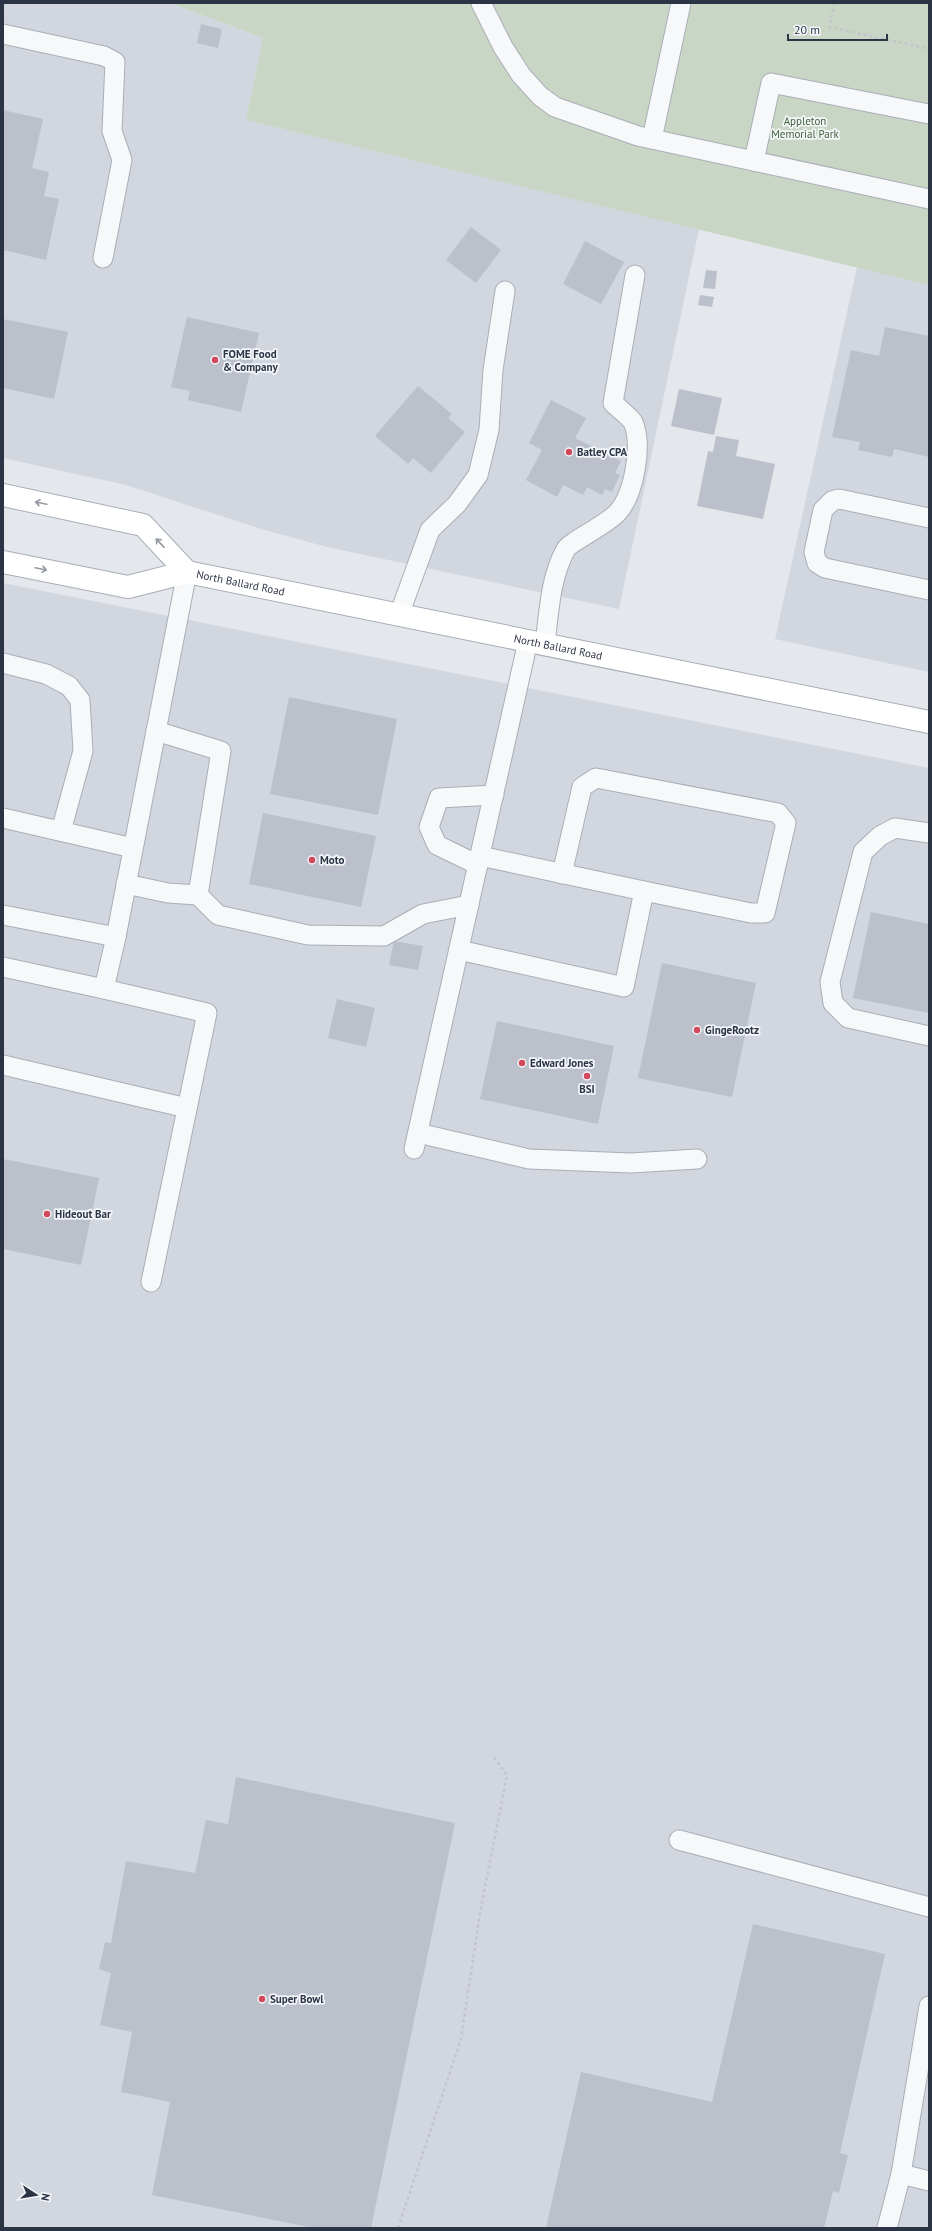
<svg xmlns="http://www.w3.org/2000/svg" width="932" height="2231" font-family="'PT Sans',sans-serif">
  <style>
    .built { fill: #d2d6de }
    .green { fill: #c9d6c5 }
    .building { fill: #bbc0ca }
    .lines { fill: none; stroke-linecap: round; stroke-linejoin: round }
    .lane-casing { stroke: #a9aeb7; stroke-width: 21 }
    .secondary-casing { stroke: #a9aeb7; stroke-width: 24 }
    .path { stroke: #c2c5cb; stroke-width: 2.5; stroke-dasharray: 3 3; stroke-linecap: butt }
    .lane { stroke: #f7f8fa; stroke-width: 19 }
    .secondary { stroke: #fff; stroke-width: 22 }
    .oneway { stroke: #959aa2 }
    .poi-dot { fill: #d1495b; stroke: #f4f6f9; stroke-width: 1.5 }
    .labels { text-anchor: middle; stroke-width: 3.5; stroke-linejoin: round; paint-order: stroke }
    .park-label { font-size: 11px; fill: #3f6138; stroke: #f4f6f9 }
    .poi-label { font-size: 11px; font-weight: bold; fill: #2b3445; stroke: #f4f6f9; text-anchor: start }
    .street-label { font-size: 11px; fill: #2b3445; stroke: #f4f6f9 }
  </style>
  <rect width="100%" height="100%" fill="#e4e7ec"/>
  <g class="built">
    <polygon points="3,3 170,3 263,38 246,120 699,229 619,609 327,547 261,529 126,485 3,458"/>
    <polygon points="857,267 929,285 929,672 775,639"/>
    <polygon points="3,583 929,768 929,2228 3,2228"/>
  </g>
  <polygon class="green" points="170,3 929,3 929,285 246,120 263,38"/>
  <g class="building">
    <polygon points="201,24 222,29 218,48 197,43"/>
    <polygon points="3,110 43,119 32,168 49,172 44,196 59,199 46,260 3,250"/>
    <polygon points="471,227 501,250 476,283 446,260"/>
    <polygon points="585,241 624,262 601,304 563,284"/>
    <polygon points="706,270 717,271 715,289 703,288"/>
    <polygon points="700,295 714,297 712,307 698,305"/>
    <polygon points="187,317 259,333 241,412 188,400 190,391 171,387"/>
    <polygon points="3,319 68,332 54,399 3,388"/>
    <polygon points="885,327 929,336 929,457 894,449 892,457 858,450 860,442 832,437 851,350 879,356"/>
    <polygon points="418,386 452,414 448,418 465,432 431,473 413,458 408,464 375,436"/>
    <polygon points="679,389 722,398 714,435 671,426"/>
    <polygon points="551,400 586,418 575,438 621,461 615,473 620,475 612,492 605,489 602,495 587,487 583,495 563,485 557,497 526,480 542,450 529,443"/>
    <polygon points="716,436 739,440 736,456 775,464 763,519 697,506 708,451 713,452"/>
    <polygon points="289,697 397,719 378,815 270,794"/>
    <polygon points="263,813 376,836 361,907 249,884"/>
    <polygon points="871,912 929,924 929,1013 853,998"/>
    <polygon points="394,941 423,946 418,970 389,965"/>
    <polygon points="662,963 756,983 732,1097 638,1078"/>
    <polygon points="337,999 375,1008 366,1047 328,1038"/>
    <polygon points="497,1021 614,1046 598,1124 480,1099"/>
    <polygon points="3,1159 99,1178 81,1265 3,1249"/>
    <polygon points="236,1777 455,1823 371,2228 313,2228 152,2195 170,2102 121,2092 132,2032 100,2025 111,1973 99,1969 105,1942 111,1943 126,1861 195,1873 206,1820 228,1824"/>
    <polygon points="753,1924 885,1954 840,2153 848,2155 839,2193 833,2191 824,2228 546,2228 581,2072 712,2102"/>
  </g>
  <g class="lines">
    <g class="lane-casing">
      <g id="lane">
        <polyline points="481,3 503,47 521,75 540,96 555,107 638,136 929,199"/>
        <polyline points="3,34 104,56 115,62 112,131 122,160 103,258"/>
        <polyline points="652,139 681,3"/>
        <polyline points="754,161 771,83 929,114"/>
        <polyline points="929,518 839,499 832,501 823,510 814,552 817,563 825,568 929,590"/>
        <polyline points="399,615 430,530 457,504 478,475 489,430 493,370 505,291"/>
        <path d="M545 644C549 612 550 578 566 549 570 542 608 524 618 512 634 494 643 445 633 422 629 416 619 409 613 403L635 275"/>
        <polyline points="3,663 46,674 69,686 80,700 83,751 61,831"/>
        <polyline points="3,818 133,848"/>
        <polyline points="929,833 895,828 880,836 863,852 830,982 833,1003 848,1018 929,1036"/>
        <polyline points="478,865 437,845 429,827 439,798 494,795"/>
        <polyline points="562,874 582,787 596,778 778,813 786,823 765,913 751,913 644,891"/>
        <polyline points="126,884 168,893 198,895 221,751 156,731"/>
        <polyline points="198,895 218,915 308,935 384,936 423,914 469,905"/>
        <polyline points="3,915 116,937 187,572"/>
        <polyline points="116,937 104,989 207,1013 151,1282"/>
        <polyline points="459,950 624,987 644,891 480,856"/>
        <polyline points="3,967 104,989"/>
        <polyline points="3,1065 187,1108"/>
        <polyline points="418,1133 529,1159 631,1163 697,1159"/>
        <polyline points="414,1149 528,641"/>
        <polyline points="679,1840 929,1907"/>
        <polyline points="901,2174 929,2181"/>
        <polyline points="887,2228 901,2174 929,2006"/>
      </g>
    </g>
    <g class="secondary-casing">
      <g id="secondary">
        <polyline points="3,495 143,525 187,572"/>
        <path id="s1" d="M3 562 128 587 187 572 929 722"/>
      </g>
    </g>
    <g class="path">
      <polyline points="835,3 829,27 929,49"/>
      <polyline points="398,2228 461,2039 481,1907 507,1775 494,1757"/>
    </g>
    <use href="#lane" class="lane"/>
    <use href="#secondary" class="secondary"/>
  </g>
  <defs><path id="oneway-shaft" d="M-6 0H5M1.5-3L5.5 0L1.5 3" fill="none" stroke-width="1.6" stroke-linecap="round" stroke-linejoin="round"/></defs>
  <g class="oneway">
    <use href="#oneway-shaft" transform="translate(41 503) rotate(-168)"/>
    <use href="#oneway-shaft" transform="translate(160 543) rotate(-133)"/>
    <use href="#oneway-shaft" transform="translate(41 569) rotate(12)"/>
  </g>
  <g class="poi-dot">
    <circle cx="215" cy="360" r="4"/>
    <circle cx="569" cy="452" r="4"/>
    <circle cx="312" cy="860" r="4"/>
    <circle cx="697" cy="1030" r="4"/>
    <circle cx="522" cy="1063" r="4"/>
    <circle cx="587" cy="1076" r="4"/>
    <circle cx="47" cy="1214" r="4"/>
    <circle cx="262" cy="1999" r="4"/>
  </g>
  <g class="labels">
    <g class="park-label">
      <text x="805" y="125">Appleton<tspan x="805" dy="13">Memorial Park</tspan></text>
    </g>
    <g class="poi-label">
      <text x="223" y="358">FOME Food<tspan x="223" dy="13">&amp; Company</tspan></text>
      <text x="577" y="456">Batley CPA</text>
      <text x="320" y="864">Moto</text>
      <text x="705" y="1034">GingeRootz</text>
      <text x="530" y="1067">Edward Jones</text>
      <text x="587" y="1093" text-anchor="middle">BSI</text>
      <text x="55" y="1218">Hideout Bar</text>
      <text x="270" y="2003">Super Bowl</text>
    </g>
    <g class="street-label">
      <text dy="4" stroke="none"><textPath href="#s1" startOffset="243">North Ballard Road</textPath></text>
      <text dy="4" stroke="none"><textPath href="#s1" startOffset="567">North Ballard Road</textPath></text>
    </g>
  </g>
  <rect width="932" height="2231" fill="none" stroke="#2b3445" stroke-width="8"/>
  <g transform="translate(36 2195) rotate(102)" stroke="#f4f6f9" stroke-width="3" paint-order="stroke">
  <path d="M0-3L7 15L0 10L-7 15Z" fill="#2b3445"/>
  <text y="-6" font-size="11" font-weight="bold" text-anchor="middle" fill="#2b3445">N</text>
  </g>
  <path d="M788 34v6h99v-6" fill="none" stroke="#2b3445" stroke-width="2"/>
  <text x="794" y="34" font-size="12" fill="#2b3445" stroke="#f4f6f9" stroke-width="3" paint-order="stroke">20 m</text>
</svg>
